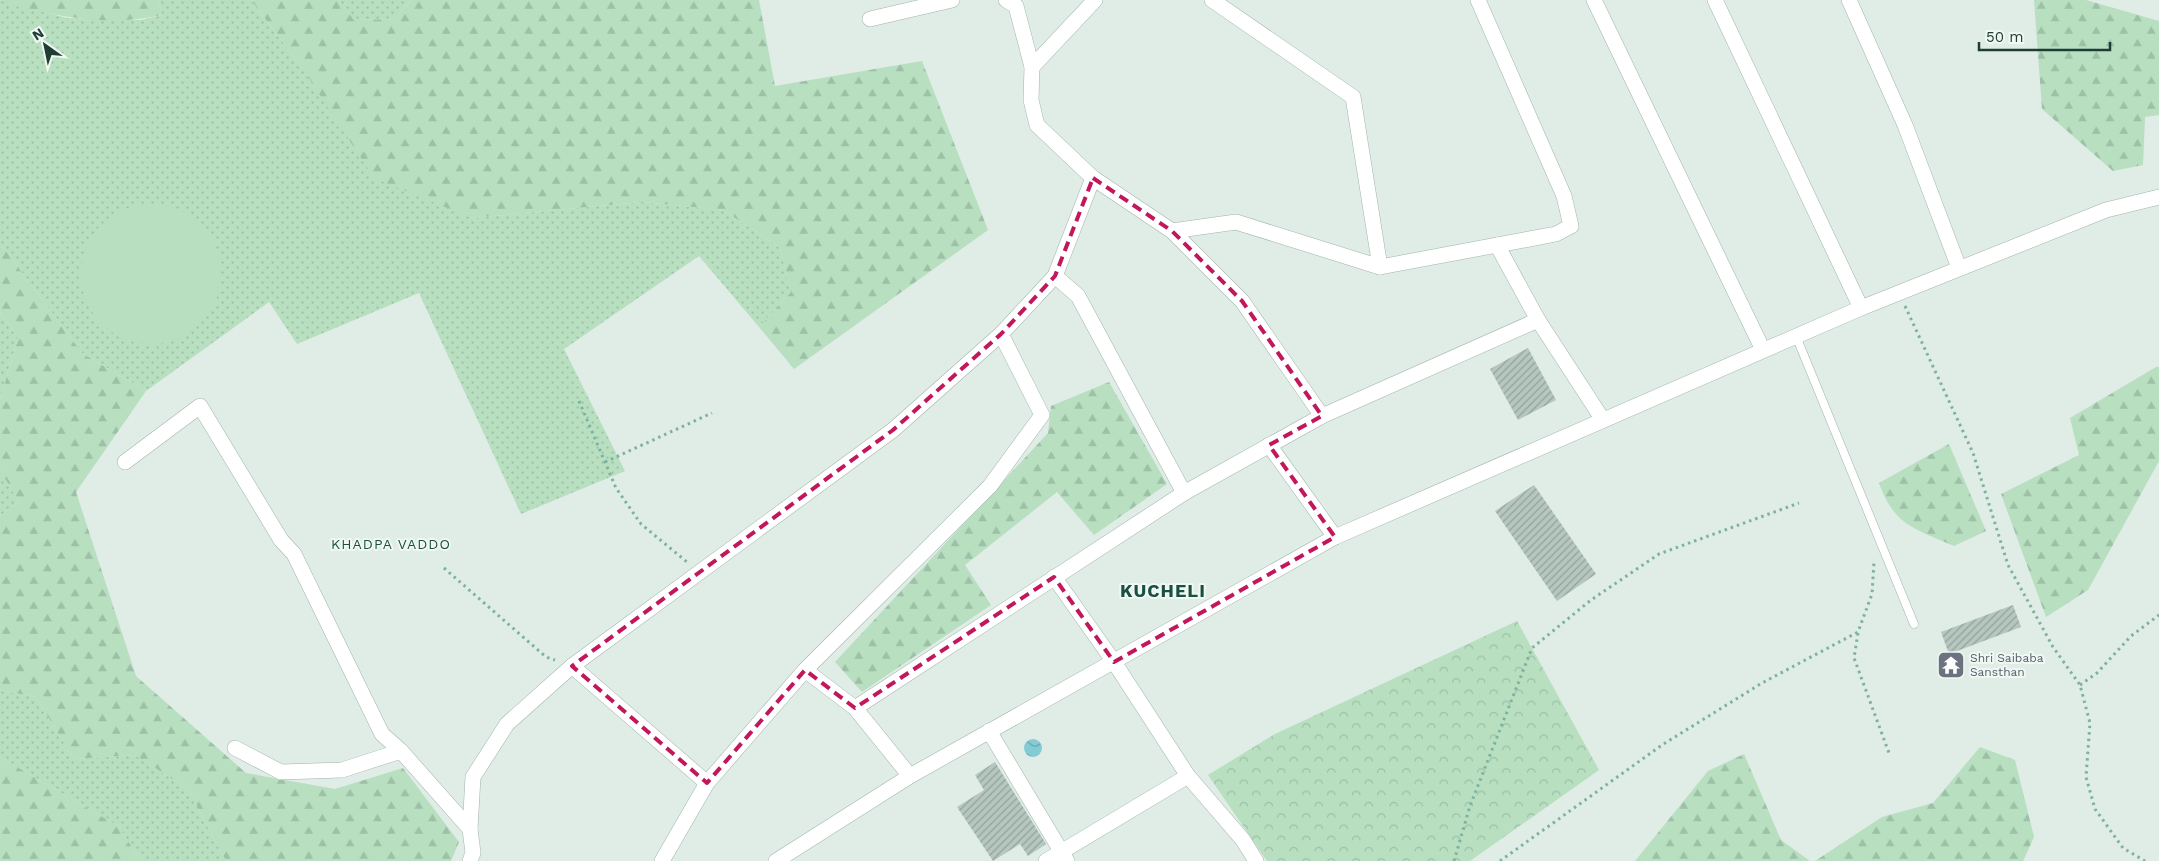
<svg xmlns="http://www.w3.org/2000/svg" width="2159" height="861" font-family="'Work Sans',sans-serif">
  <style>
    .grass { fill: url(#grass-dots) }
    .forest { fill: url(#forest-firs) }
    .park { fill: url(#park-crowns) }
    .garden { fill: #b7dfc0 }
    .water { fill: url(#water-waves) }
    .building { fill: url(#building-hatch) }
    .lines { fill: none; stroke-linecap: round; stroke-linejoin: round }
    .service-casing { stroke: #a2b4ad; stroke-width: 9 }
    .minor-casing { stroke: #a2b4ad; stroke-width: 16 }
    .tertiary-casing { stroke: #a2b4ad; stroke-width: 16 }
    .path { stroke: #7eb2a0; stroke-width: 3; stroke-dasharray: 2.5 4; stroke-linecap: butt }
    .service { stroke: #fff; stroke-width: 8 }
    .minor { stroke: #fff; stroke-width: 15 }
    .tertiary { stroke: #fff; stroke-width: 15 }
    .marked { fill: none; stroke: #c2185b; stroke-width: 4; stroke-dasharray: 10 6; stroke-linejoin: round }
    .labels { text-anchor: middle; stroke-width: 4; stroke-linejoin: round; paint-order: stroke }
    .worship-label { font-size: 12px; fill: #5b616d; stroke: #f0f8f4; text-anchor: start }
    .neighbourhood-label { font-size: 14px; letter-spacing: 1px; fill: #1a5042; stroke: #f0f8f4 }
    .district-label { font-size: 18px; font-weight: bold; letter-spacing: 1px; fill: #1a5042; stroke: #f0f8f4 }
  </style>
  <defs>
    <pattern id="grass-dots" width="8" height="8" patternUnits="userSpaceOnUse" patternTransform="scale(1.25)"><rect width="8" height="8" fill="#b7dfc0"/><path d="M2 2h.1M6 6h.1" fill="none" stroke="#9dc0a6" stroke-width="1.8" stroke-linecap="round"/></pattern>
    <pattern id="forest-firs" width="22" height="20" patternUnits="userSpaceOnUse" patternTransform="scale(1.25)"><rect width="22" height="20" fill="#b7dfc0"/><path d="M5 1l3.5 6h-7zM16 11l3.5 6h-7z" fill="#9dc0a6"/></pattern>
    <pattern id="park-crowns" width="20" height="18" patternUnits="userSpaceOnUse" patternTransform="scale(1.25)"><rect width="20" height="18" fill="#b7dfc0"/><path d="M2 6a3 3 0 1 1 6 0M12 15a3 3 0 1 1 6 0" fill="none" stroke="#9dc0a6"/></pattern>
    <pattern id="water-waves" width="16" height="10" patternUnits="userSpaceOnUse" patternTransform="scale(1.25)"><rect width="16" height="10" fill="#83cbd5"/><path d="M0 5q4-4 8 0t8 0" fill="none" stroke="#6ba6ae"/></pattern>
    <pattern id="building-hatch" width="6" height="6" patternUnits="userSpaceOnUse" patternTransform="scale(1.25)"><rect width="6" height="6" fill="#b5c7bf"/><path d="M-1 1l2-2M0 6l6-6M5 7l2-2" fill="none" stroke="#93a39c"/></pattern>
  </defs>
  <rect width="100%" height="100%" fill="#e0ece6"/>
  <g class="grass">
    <polygon points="0,0 67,18 141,20 162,15 159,0 251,0 303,69 472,218 642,202 723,210 780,248 791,292 759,327 699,256 564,349 625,471 521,514 419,293 297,344 269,302 146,391 82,353 0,243"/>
    <polygon points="339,0 411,0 395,19 354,20"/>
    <polygon points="0,312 18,338 0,400"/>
    <polygon points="0,470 19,502 0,516"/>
    <polygon points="0,690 36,697 74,759 135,755 188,789 226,861 141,861 118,826 0,757"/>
  </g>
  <g class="forest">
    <path d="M0 0H159L162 15C111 27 49 17 0 0Z"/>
    <polygon points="251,0 339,0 354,20 395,19 411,0 759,0 775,86 922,61 988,230 794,369 759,327 791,292 780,248 723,210 642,202 472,218 374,178 303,69"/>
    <polygon points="2034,0 2086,0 2159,21 2159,115 2145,117 2143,165 2113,171 2042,109"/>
    <polygon points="0,243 82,353 146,391 76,492 136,676 246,773 335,789 403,768 459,842 451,861 226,861 188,789 135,755 74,759 36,697 0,690 0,516 19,502 0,470 0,400 18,338 0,312"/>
    <polygon points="2156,367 2159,367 2159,461 2088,590 2046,617 2001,494 2079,455 2070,418"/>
    <polygon points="1109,382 1167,484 1094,535 1057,492 965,565 991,605 862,692 835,662 1048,433 1051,406"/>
    <path d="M1949 444 1986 531 1954 546C1916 529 1894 526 1879 483Z"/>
    <polygon points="1980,747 2015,760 2034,837 2023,861 1815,861 1882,817 1933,803"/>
    <polygon points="1744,754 1781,840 1810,861 1635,861 1708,771"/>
    <polygon points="0,757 118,826 141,861 0,861"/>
  </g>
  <polygon class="park" points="1517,621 1599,770 1470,861 1267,861 1208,775 1275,734"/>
  <circle class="garden" cx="151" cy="274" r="70"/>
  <circle class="water" cx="1033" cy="748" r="9"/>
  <g class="building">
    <polygon points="1528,348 1556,400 1518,420 1490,369"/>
    <polygon points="1534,485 1596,574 1557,601 1495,511"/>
    <polygon points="2013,605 2021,627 1949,654 1941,632"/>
    <polygon points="995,762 1046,844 1028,856 1020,844 993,861 957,807 984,790 975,775"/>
  </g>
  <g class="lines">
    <g class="service-casing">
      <polyline id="service" points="1796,336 1914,624"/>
    </g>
    <g class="minor-casing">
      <g id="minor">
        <polyline points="1006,0 1016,6 1032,67 1031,100 1037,125 1093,178 1172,231 1242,301 1322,416"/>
        <polyline points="1212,0 1353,97 1380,267"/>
        <polyline points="1594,0 1763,350"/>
        <polyline points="1715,0 1861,308"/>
        <polyline points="1849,0 1905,125 1959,268"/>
        <polyline points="870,19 952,0"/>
        <polyline points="1032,67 1095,0"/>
        <polyline points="1172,231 1236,222 1380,267 1556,234 1571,226 1564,196 1478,0"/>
        <polyline points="1497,245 1538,320 1603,420"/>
        <polyline points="1055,276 1078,296 1184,493"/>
        <polyline points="1269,445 1335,537"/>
        <polyline points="125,462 200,406 281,540 294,554 382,734 401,751 470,829"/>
        <polyline points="1054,577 1114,662 1188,776 1243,840 1256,861"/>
        <polyline points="572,666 707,783"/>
        <polyline points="805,670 855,708 910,776"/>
        <polyline points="855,708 1184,493 1322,416 1538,320"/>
        <polyline points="989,731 1067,861"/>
        <polyline points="235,748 281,772 342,770 401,751"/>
        <polyline points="470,861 473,853 470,829 473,777 507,724 572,666 893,430 1001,334 1055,276 1093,178"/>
        <polyline points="662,861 707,783 805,670 990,486 1042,415 1001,334"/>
        <polyline points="1046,861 1188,776"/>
      </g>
    </g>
    <g class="tertiary-casing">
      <polyline id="tertiary" points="776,861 910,776 1335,537 1861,308 2106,210 2159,197"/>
    </g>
    <g class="path">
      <polyline points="1905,306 1973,453 2008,565 2053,647 2080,685 2090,723 2086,777 2095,809 2123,848 2145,861"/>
      <polyline points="579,401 616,488 641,524 687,562"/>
      <polyline points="605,462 712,413"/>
      <polyline points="444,568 546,657 555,660"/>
      <polyline points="1858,633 1854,658 1889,753"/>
      <polyline points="2080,685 2097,673 2131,636 2159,615"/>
      <polyline points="1454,861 1470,806 1532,648 1591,600 1659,554 1799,503"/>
      <polyline points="1500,861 1662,745 1762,683 1858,632 1872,594 1874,562"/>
    </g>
    <use href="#service" class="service"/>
    <use href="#minor" class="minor"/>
    <use href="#tertiary" class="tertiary"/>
  </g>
  <path class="marked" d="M1093 178 1172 231 1242 301 1322 416 1269 445 1335 537 1114 662 1054 577 855 708 805 670 707 783 572 666 893 430 1001 334 1055 276Z"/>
  <defs>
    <g id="temple-square" transform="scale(1.4375)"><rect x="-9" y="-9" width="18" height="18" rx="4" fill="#6b7280" stroke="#f0f8f4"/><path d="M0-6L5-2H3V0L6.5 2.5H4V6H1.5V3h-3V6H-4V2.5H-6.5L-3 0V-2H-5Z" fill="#fff"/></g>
  </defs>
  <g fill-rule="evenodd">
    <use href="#temple-square" x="1951" y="665"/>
  </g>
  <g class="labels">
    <g class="worship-label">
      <text x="1970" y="662">Shri Saibaba<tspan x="1970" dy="14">Sansthan</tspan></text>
    </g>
    <g class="neighbourhood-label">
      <text x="391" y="549">KHADPA VADDO</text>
    </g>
    <g class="district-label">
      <text x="1163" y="597">KUCHELI</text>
    </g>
  </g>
  <g transform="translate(45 45) rotate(327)" stroke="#f0f8f4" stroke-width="4" paint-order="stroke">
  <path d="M0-4L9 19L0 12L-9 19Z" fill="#1f3d34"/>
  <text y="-8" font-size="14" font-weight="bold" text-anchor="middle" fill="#1f3d34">N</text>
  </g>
  <path d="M1979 42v8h131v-8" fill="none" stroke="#1f3d34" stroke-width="2.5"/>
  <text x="1986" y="42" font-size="15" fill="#1f3d34" stroke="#f0f8f4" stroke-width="4" paint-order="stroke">50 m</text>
</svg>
